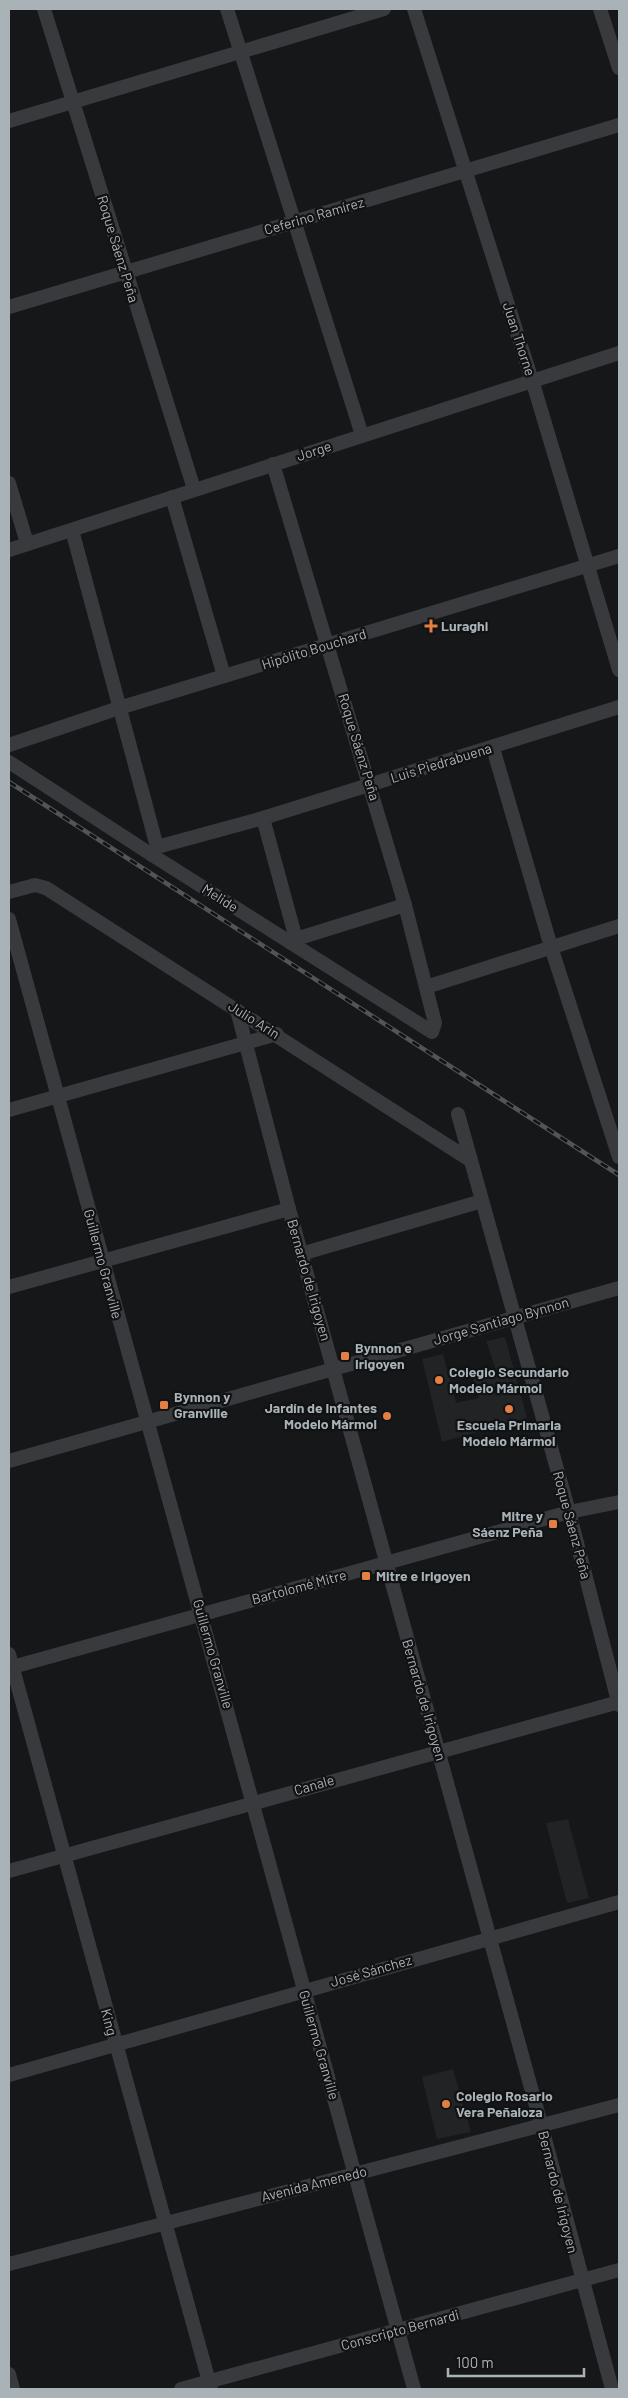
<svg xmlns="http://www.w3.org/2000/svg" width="628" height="2398" font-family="Barlow,sans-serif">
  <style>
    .built { fill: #222325 }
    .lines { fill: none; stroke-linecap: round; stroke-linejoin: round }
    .minor { stroke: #383a3d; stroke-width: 14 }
    .rail-casing { stroke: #515558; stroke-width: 4.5 }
    .rail { stroke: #111213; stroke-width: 2.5; stroke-dasharray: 8; stroke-linecap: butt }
    .poi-dot { fill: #e47f43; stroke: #111213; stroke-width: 2 }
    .labels { text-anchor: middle; stroke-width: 4.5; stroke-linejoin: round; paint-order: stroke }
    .street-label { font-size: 14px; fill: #a9b2b7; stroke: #111213 }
    .poi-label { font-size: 14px; font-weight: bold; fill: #a9b2b7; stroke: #111213; text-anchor: start }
  </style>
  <rect width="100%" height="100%" fill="#161718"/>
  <g class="built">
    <polygon points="505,1337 527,1418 442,1442 422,1359 443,1354 456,1403 479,1398 472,1375 496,1370 486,1341"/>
    <polygon points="568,1819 589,1898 567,1903 546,1823"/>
    <polygon points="453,2069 471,2132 437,2139 422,2077"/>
  </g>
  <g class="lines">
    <g class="minor">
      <polyline points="44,9 194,489"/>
      <polyline points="227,9 362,435"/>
      <polyline points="414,9 532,380 619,670"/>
      <polyline points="600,9 619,68"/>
      <polyline points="9,121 384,9"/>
      <polyline points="9,307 619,125"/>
      <polyline points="9,483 27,543"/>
      <polyline points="172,497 224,676"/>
      <polyline points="72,530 157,847"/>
      <polyline points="9,550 619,353"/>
      <polyline points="9,745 119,708 619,556"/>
      <polyline points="493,748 551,947 619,1157"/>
      <polyline points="9,762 152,855 432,1032 435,1023 405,905 273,464"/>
      <polyline points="263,818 296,939"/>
      <polyline points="152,855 157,847 263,818 619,707"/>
      <polyline points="9,892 35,885 46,888 470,1160"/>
      <polyline points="9,919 414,2389"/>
      <polyline points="291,943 296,939 405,905"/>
      <polyline points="426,987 619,926"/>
      <polyline points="237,1010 289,1209 541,2124 612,2389"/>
      <polyline points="9,1110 277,1034"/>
      <polyline points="458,1114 569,1512 619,1705"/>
      <polyline points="301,1254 482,1201"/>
      <polyline points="9,1287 289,1209"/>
      <polyline points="9,1461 619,1288"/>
      <polyline points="9,1654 211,2389"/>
      <polyline points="9,1668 569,1512 619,1502"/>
      <polyline points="9,1871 619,1702"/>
      <polyline points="9,2075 619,1902"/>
      <polyline points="9,2264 619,2105"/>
      <polyline points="9,2374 13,2389"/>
      <polyline points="181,2389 619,2270"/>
    </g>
    <g class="rail-casing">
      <polyline id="rail" points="9,782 619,1175"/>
    </g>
    <use href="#rail" class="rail"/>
  </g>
  <g class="poi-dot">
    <path d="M428.5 618.5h5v5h5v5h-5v5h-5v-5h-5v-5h5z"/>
    <rect x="340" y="1351" width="10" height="10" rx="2.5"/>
    <circle cx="439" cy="1380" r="5"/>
    <rect x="159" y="1400" width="10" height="10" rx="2.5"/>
    <circle cx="509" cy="1409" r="5"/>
    <circle cx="387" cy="1416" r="5"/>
    <rect x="548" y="1519" width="10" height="10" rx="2.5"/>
    <rect x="361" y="1571" width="10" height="10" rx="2.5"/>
    <circle cx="446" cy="2104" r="5"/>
  </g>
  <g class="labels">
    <g class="street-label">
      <text transform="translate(314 216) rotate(-16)" y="5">Ceferino Ramírez</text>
      <text transform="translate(118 249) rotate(73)" y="5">Roque Sáenz Peña</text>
      <text transform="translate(519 339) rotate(72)" y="5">Juan Thorne</text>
      <text transform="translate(314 451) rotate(-18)" y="5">Jorge</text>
      <text transform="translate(314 649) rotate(-17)" y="5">Hipólito Bouchard</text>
      <text transform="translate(359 747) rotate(73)" y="5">Roque Sáenz Peña</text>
      <text transform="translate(441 763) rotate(-17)" y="5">Luis Piedrabuena</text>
      <text transform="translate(220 898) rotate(32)" y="5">Melide</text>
      <text transform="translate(254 1020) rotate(32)" y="5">Julio Arin</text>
      <text transform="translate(103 1264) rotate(75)" y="5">Guillermo Granville</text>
      <text transform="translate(309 1280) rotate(74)" y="5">Bernardo de Irigoyen</text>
      <text transform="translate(501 1321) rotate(-16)" y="5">Jorge Santiago Bynnon</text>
      <text transform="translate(572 1525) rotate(75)" y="5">Roque Sáenz Peña</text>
      <text transform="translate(299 1587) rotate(-15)" y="5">Bartolomé Mitre</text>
      <text transform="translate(213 1654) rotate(74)" y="5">Guillermo Granville</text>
      <text transform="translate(424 1700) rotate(74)" y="5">Bernardo de Irigoyen</text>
      <text transform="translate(314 1785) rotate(-16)" y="5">Canale</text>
      <text transform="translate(371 1971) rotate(-16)" y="5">José Sánchez</text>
      <text transform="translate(109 2022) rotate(75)" y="5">King</text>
      <text transform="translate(319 2045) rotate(74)" y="5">Guillermo Granville</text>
      <text transform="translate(314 2184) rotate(-14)" y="5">Avenida Amenedo</text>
      <text transform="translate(558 2192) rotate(76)" y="5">Bernardo de Irigoyen</text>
      <text transform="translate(400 2330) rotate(-15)" y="5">Conscripto Bernardi</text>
    </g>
    <g class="poi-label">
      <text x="441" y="631">Luraghi</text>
      <text x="355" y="1353">Bynnon e<tspan x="355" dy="16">Irigoyen</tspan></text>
      <text x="449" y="1377">Colegio Secundario<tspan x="449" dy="16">Modelo Mármol</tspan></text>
      <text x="174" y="1402">Bynnon y<tspan x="174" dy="16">Granville</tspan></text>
      <text x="377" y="1413" text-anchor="end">Jardín de Infantes<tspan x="377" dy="16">Modelo Mármol</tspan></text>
      <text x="509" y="1430" text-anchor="middle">Escuela Primaria<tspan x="509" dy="16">Modelo Mármol</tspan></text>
      <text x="543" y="1521" text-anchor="end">Mitre y<tspan x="543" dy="16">Sáenz Peña</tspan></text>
      <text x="376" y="1581">Mitre e Irigoyen</text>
      <text x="456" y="2101">Colegio Rosario<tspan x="456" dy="16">Vera Peñaloza</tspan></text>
    </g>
  </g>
  <rect width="628" height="2398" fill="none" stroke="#a9b2b7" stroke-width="20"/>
  <path d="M448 2368v8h136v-8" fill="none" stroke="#a9b2b7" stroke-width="2.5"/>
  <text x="456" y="2368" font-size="15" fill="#a9b2b7" stroke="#111213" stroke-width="4" paint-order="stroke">100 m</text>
</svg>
